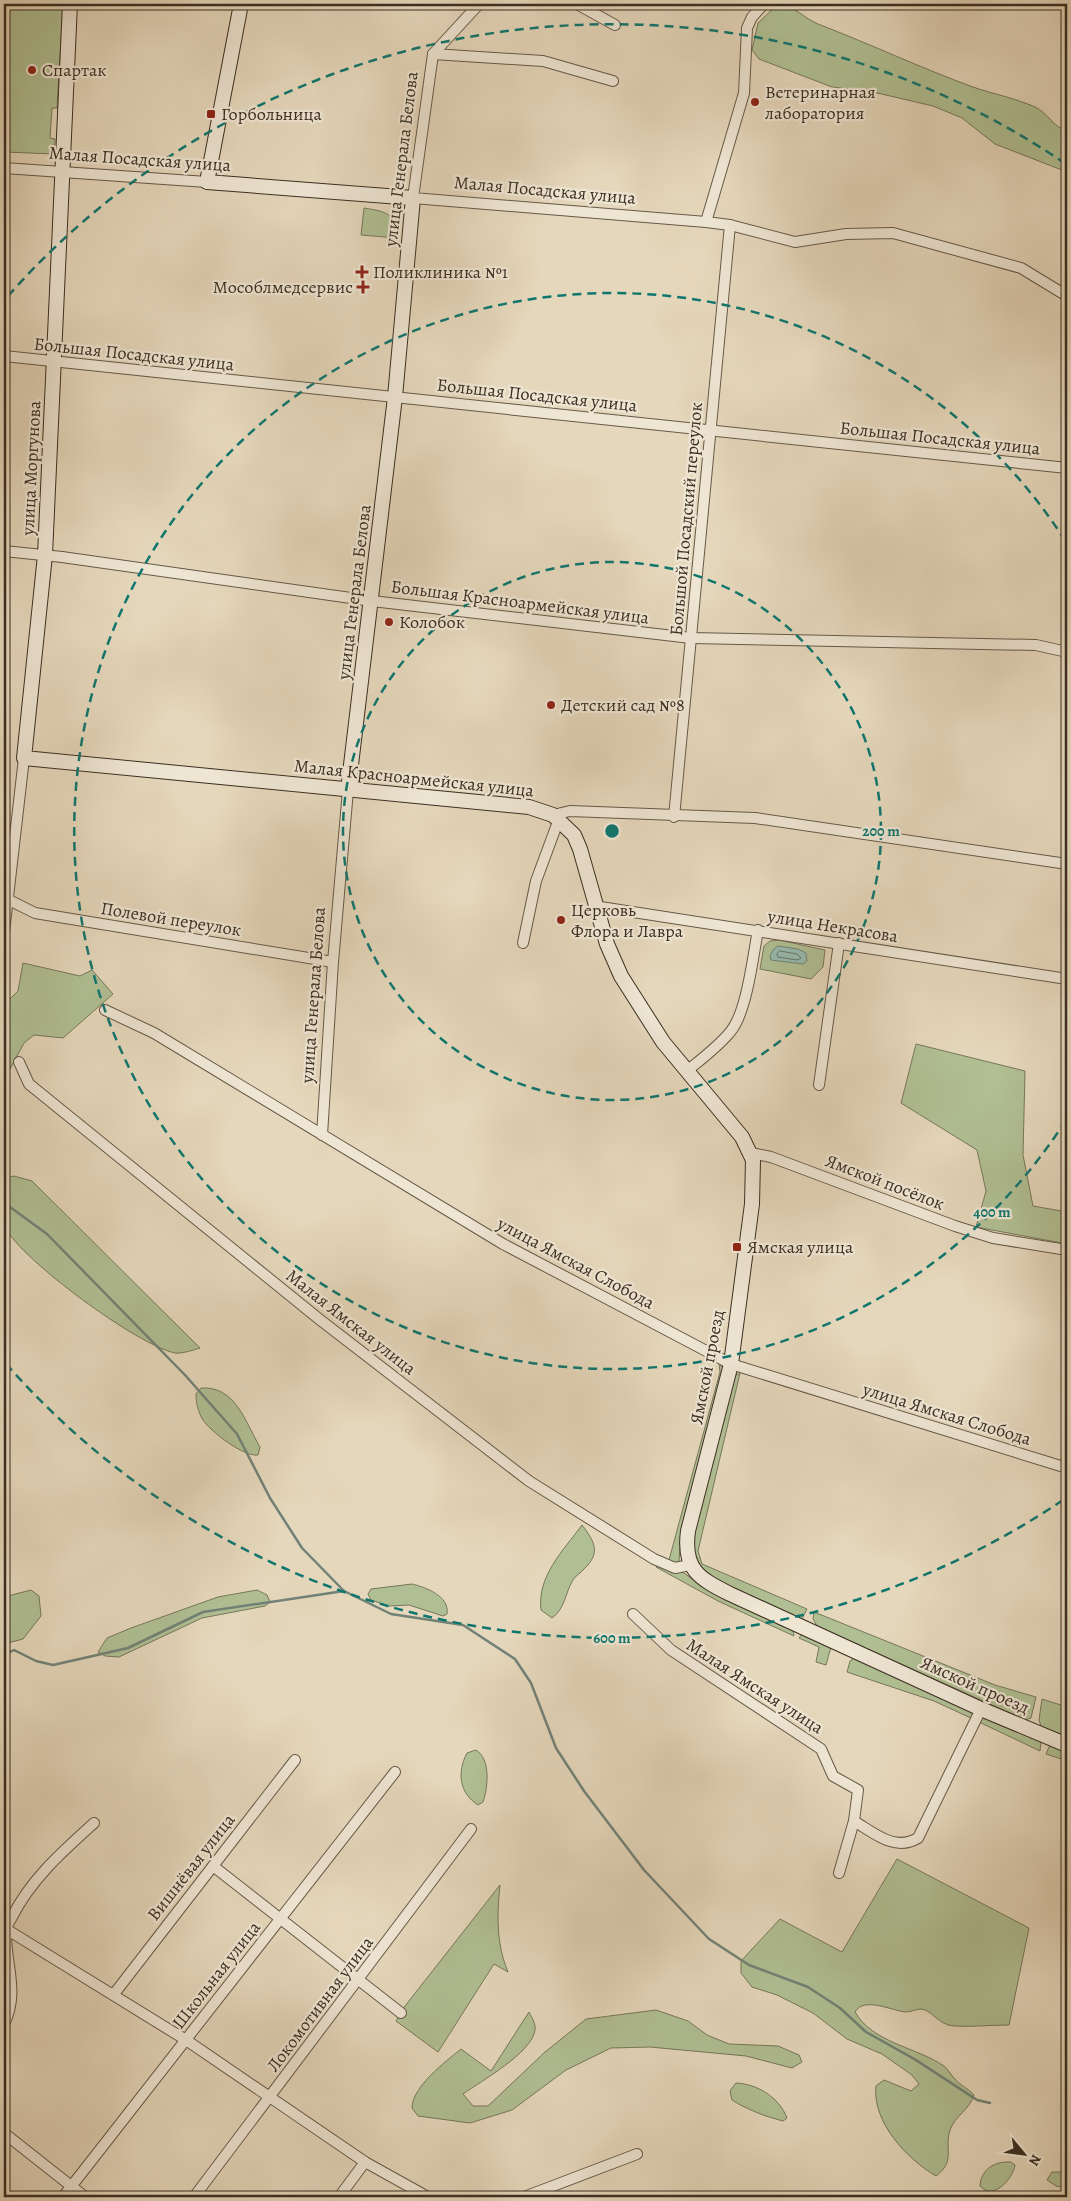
<svg xmlns="http://www.w3.org/2000/svg" width="1071" height="2201" font-family="Alegreya,serif">
  <style>
    .green { fill: #b0bf93; stroke: #76775a }
    .water { fill: #96baaf; stroke: #728277 }
    .lines { fill: none; stroke-linecap: round; stroke-linejoin: round }
    .shore { stroke: #687468; stroke-width: 1 }
    .stream { stroke: #728277; stroke-width: 2.5 }
    .minor-casing { stroke: #665948; stroke-width: 12 }
    .secondary-casing { stroke: #3b2f22; stroke-width: 16 }
    .minor { stroke: #eee5d3; stroke-width: 10 }
    .secondary { stroke: #eee5d3; stroke-width: 14 }
    .ring { fill: none; stroke: #0f766e; stroke-width: 2.5; stroke-dasharray: 9 6 }
    .poi-dot { fill: #8f2418; stroke: #eee5d3; stroke-width: 2 }
    .labels { text-anchor: middle; stroke-width: 4.5; stroke-linejoin: round; paint-order: stroke }
    .poi-label { font-size: 18px; fill: #3b2f22; stroke: #eee5d3; text-anchor: start }
    .street-label { font-size: 18px; fill: #3b2f22; stroke: #eee5d3 }
    .centre { fill: #0f766e; stroke: #eee5d3; stroke-width: 2.5 }
    .ring-label { font-size: 15px; text-anchor: middle; font-weight: bold; fill: #0f766e; stroke: #eee5d3; stroke-width: 4.5; stroke-linejoin: round; paint-order: stroke }
  </style>
  <rect width="100%" height="100%" fill="#e5d7bb"/>
  <filter id="stains"><feTurbulence type="fractalNoise" baseFrequency=".004" numOctaves="4"/><feColorMatrix values="0 0 0 0 .2 0 0 0 0 .09 0 0 0 0 .02 0 0 0 .5 -.17"/></filter>
  <radialGradient id="worn" r=".72"><stop offset=".6" stop-color="#630" stop-opacity="0"/><stop offset="1" stop-color="#630" stop-opacity=".3"/></radialGradient>
  <g class="green">
    <polygon points="4,4 63,4 57,108 52,108 50,138 55,139 54,154 4,152"/>
    <path d="M778 4C792 4 805 19 818 24 870 44 921 68 973 87 993 94 1015 98 1035 107 1048 113 1053 127 1067 131V172L995 144 962 118 933 106 873 92 832 87 759 59 752 50 758 23Z"/>
    <path d="M364 208C388 212 395 213 397 238L361 235Z"/>
    <polygon points="779,940 825,950 823,967 811,979 760,969 764,946 770,941"/>
    <polygon points="23,963 80,976 92,970 113,994 63,1038 34,1035 24,1043 4,1080 4,1005 18,991"/>
    <polygon points="916,1044 1025,1071 1023,1155 1033,1206 1067,1212 1067,1244 976,1227 986,1191 977,1150 901,1103"/>
    <path d="M14 1176 32 1181 200 1348C193 1350 182 1354 175 1353 139 1346 21 1260 5 1227 0 1219 4 1189 4 1178Z"/>
    <polygon points="719,1364 723,1368 722,1377 681,1532 679,1561 675,1563 669,1560 720,1372"/>
    <path d="M740 1373 698 1551 702 1564 807 1609 802 1619C782 1612 704 1580 697 1562 692 1552 694 1542 695 1531L733 1381 736 1375Z"/>
    <path d="M201 1388C236 1386 245 1422 260 1447L258 1455C244 1457 211 1432 203 1420 198 1412 196 1403 196 1394Z"/>
    <path d="M582 1525C595 1542 601 1553 584 1569 581 1573 575 1576 573 1580 565 1593 565 1609 552 1618L541 1610C537 1576 563 1551 582 1525Z"/>
    <polygon points="659,1566 684,1573 703,1587 793,1630 794,1636 718,1601 656,1567"/>
    <path d="M412 1584C425 1587 450 1596 447 1614L443 1616 409 1605 389 1606 371 1600 368 1594 371 1589Z"/>
    <polygon points="31,1590 39,1596 41,1616 23,1639 4,1644 4,1597"/>
    <polygon points="257,1590 267,1595 270,1602 265,1606 202,1618 119,1657 105,1656 98,1652 107,1638 131,1628 218,1597"/>
    <polygon points="814,1612 995,1685 1036,1697 1031,1718 1025,1720 817,1626 813,1619"/>
    <polygon points="802,1634 831,1647 826,1665 816,1662 819,1647 799,1638"/>
    <polygon points="854,1658 973,1711 973,1719 934,1701 847,1672 850,1661"/>
    <polygon points="1042,1699 1067,1707 1067,1737 1041,1726 1039,1720"/>
    <polygon points="984,1716 1041,1742 1040,1751 979,1722 981,1717"/>
    <polygon points="1053,1746 1067,1752 1067,1761 1046,1754 1049,1747"/>
    <path d="M476 1750C491 1759 488 1788 483 1802L478 1805C459 1793 457 1772 467 1753Z"/>
    <path d="M897 1859 1029 1928 1009 2025C991 2025 972 2027 954 2026 938 2025 931 2009 921 2009 916 2009 911 2012 906 2012 892 2011 864 1996 855 2012 873 2043 916 2047 944 2066 948 2069 950 2074 954 2078 959 2085 968 2088 974 2095 970 2109 955 2116 950 2130 944 2150 956 2161 936 2176 907 2159 872 2122 876 2086L884 2080 911 2091 919 2084 912 2075 882 2054 847 2039 813 2013 777 1995 752 1987 741 1973V1961L780 1919 842 1952Z"/>
    <path d="M500 1885C497 1915 496 1943 508 1972L494 1964 438 2052 396 2021 405 2006Z"/>
    <path d="M656 2010 688 2021 707 2035 729 2044 778 2046 799 2055 802 2062 792 2068 746 2056 650 2047 611 2048 566 2070 512 2110 470 2123 418 2116 412 2108C412 2087 445 2062 461 2049L491 2071 529 2012C532 2018 536 2024 535 2030 532 2053 481 2081 463 2094L473 2106H488L545 2052 586 2019Z"/>
    <path d="M736 2083C757 2084 779 2097 787 2118L783 2121C764 2116 748 2110 732 2100L730 2091Z"/>
    <path d="M1011 2162 1015 2165C1013 2179 993 2201 980 2186 981 2169 995 2161 1011 2162Z"/>
    <polygon points="1052,2172 1067,2172 1067,2188 1056,2186 1047,2180"/>
  </g>
  <polygon class="water" points="778,946 798,949 806,953 807,961 803,964 771,960 770,956 773,950"/>
  <g class="lines">
    <polygon class="shore" points="780,951 797,954 801,958 797,960 778,957 777,954"/>
    <g class="stream">
      <polyline points="4,1204 10,1207 47,1234 185,1375 237,1434 270,1498 302,1548 344,1591"/>
      <polyline points="4,1655 14,1650 36,1661 53,1665 128,1648 203,1612 344,1591 391,1614 463,1625 515,1659 531,1683 556,1748 584,1791 644,1870 709,1939 749,1965 808,1987 840,2008 866,2032 916,2060 977,2100 990,2103"/>
    </g>
    <g class="minor-casing">
      <g id="minor">
        <polyline points="577,4 615,25"/>
        <polyline points="433,54 413,198 706,222 730,225 795,242 846,234 893,233 1021,268 1067,296"/>
        <polyline points="433,54 543,61 613,81"/>
        <polyline points="433,54 479,4"/>
        <polyline points="4,168 207,182"/>
        <polyline points="706,222 744,93 747,28 752,17 764,4"/>
        <polyline points="4,356 1067,468"/>
        <polyline points="4,551 62,557 372,601 691,638 1036,645 1067,652"/>
        <polyline points="553,815 570,811 755,818 1067,864"/>
        <polyline points="674,817 730,225"/>
        <polyline points="7,899 35,913 333,962"/>
        <polyline points="594,906 1067,979"/>
        <polyline points="4,932 24,758"/>
        <polyline points="523,943 536,881 559,819"/>
        <polyline points="105,1010 154,1033 503,1244 731,1364 1067,1468"/>
        <polyline points="19,1062 29,1084 319,1319 529,1481 654,1559 675,1568 690,1565"/>
        <path d="M688 1070C703 1058 719 1046 731 1031 747 1011 753 956 758 930"/>
        <polyline points="819,1085 839,943"/>
        <polyline points="322,1135 333,962 348,790"/>
        <polyline points="751,1153 771,1157 955,1226 993,1238 1067,1250"/>
        <polyline points="633,1614 671,1650 821,1749 833,1776 858,1790 854,1821 839,1873"/>
        <path d="M854 1821C874 1833 895 1852 918 1838L981 1709"/>
        <polyline points="213,1866 401,2013"/>
        <polyline points="6,1929 186,2040 365,2162 428,2197"/>
        <polyline points="114,1994 295,1760"/>
        <path d="M4 2024C20 1992 5 1964 6 1931 6 1926 10 1921 12 1917 31 1879 63 1851 94 1823"/>
        <polyline points="4,2133 85,2197"/>
        <polyline points="63,2197 395,1772"/>
        <polyline points="194,2197 471,1829"/>
        <polyline points="339,2197 365,2162"/>
        <polyline points="524,2197 637,2154"/>
      </g>
    </g>
    <g class="secondary-casing">
      <g id="secondary">
        <path d="M70 4 45 555 24 758 529 807 553 815 574 835 580 849 607 944 621 976 663 1042 742 1137 753 1160 752 1204 731 1364 688 1531C683 1569 698 1578 730 1594L981 1709 1067 1745"/>
        <polyline points="241,4 207,182 413,198 395,397 348,790"/>
      </g>
    </g>
    <use href="#minor" class="minor"/>
    <use href="#secondary" class="secondary"/>
  </g>
  <g class="ring">
    <circle cx="612" cy="831" r="269"/>
    <path d="M1066 1120A538 538 0 1 1 1066 542"/>
    <path d="M1063 1500A807 807 0 0 1 8 1366M8 296A807 807 0 0 1 1063 162"/>
  </g>
  <g class="poi-dot">
    <circle cx="32" cy="70" r="5"/>
    <circle cx="755" cy="102" r="5"/>
    <rect x="206" y="109" width="10" height="10" rx="2.5"/>
    <path d="M359.5 264.5h5v5h5v5h-5v5h-5v-5h-5v-5h5z"/>
    <path d="M360.5 279.5h5v5h5v5h-5v5h-5v-5h-5v-5h5z"/>
    <circle cx="389" cy="622" r="5"/>
    <circle cx="551" cy="705" r="5"/>
    <circle cx="561" cy="920" r="5"/>
    <rect x="732" y="1242" width="10" height="10" rx="2.5"/>
  </g>
  <g class="labels">
    <g class="poi-label">
      <text x="42" y="76">Спартак</text>
      <text x="765" y="98">Ветеринарная<tspan x="765" dy="21">лаборатория</tspan></text>
      <text x="221" y="120">Горбольница</text>
      <text x="373" y="278">Поликлиника №1</text>
      <text x="353" y="293" text-anchor="end">Мособлмедсервис</text>
      <text x="399" y="628">Колобок</text>
      <text x="561" y="711">Детский сад №8</text>
      <text x="571" y="916">Церковь<tspan x="571" dy="21">Флора и Лавра</tspan></text>
      <text x="747" y="1253">Ямская улица</text>
    </g>
    <g class="street-label">
      <text transform="translate(140 159) rotate(4)" y="6">Малая Посадская улица</text>
      <text transform="translate(401 159) rotate(-83)" y="6">улица Генерала Белова</text>
      <text transform="translate(545 190) rotate(5)" y="6">Малая Посадская улица</text>
      <text transform="translate(134 354) rotate(6)" y="6">Большая Посадская улица</text>
      <text transform="translate(537 395) rotate(6)" y="6">Большая Посадская улица</text>
      <text transform="translate(940 438) rotate(6)" y="6">Большая Посадская улица</text>
      <text transform="translate(31 468) rotate(-87)" y="6">улица Моргунова</text>
      <text transform="translate(686 519) rotate(-85)" y="6">Большой Посадский переулок</text>
      <text transform="translate(354 592) rotate(-83)" y="6">улица Генерала Белова</text>
      <text transform="translate(520 602) rotate(7)" y="6">Большая Красноармейская улица</text>
      <text transform="translate(414 778) rotate(6)" y="6">Малая Красноармейская улица</text>
      <text transform="translate(171 919) rotate(9)" y="6">Полевой переулок</text>
      <text transform="translate(833 926) rotate(9)" y="6">улица Некрасова</text>
      <text transform="translate(313 995) rotate(-86)" y="6">улица Генерала Белова</text>
      <text transform="translate(885 1182) rotate(21)" y="6">Ямской посёлок</text>
      <text transform="translate(576 1263) rotate(28)" y="6">улица Ямская Слобода</text>
      <text transform="translate(351 1322) rotate(38)" y="6">Малая Ямская улица</text>
      <text transform="translate(707 1367) rotate(-79)" y="6">Ямской проезд</text>
      <text transform="translate(947 1414) rotate(17)" y="6">улица Ямская Слобода</text>
      <text transform="translate(975 1685) rotate(24)" y="6">Ямской проезд</text>
      <text transform="translate(755 1686) rotate(33)" y="6">Малая Ямская улица</text>
      <text transform="translate(191 1867) rotate(-52)" y="6">Вишнёвая улица</text>
      <text transform="translate(216 1975) rotate(-52)" y="6">Школьная улица</text>
      <text transform="translate(320 2004) rotate(-53)" y="6">Локомотивная улица</text>
    </g>
  </g>
  <circle cx="612" cy="831" r="8" class="centre"/>
  <g class="ring-label">
    <text x="881" y="836">200 m</text>
    <text x="992" y="1217">400 m</text>
    <text x="612" y="1643">600 m</text>
  </g>
  <rect width="1071" height="2201" fill="none" stroke="#e5d7bb" stroke-width="20"/>
  <rect x="5" y="5" width="1061" height="2191" fill="none" stroke="#3b2f22" stroke-width="2.5"/>
  <rect x="10" y="10" width="1051" height="2181" fill="none" stroke="#3b2f22"/>
  <g transform="translate(1024 2154) rotate(119)" stroke="#eee5d3" stroke-width="4" paint-order="stroke">
  <path d="M0-4L9 19L0 12L-9 19Z" fill="#3b2f22"/>
  <text y="-8" font-size="14" font-weight="bold" text-anchor="middle" fill="#3b2f22">N</text>
  </g>
  <rect width="100%" height="100%" filter="url(#stains)"/>
  <rect width="100%" height="100%" fill="url(#worn)"/>
</svg>
